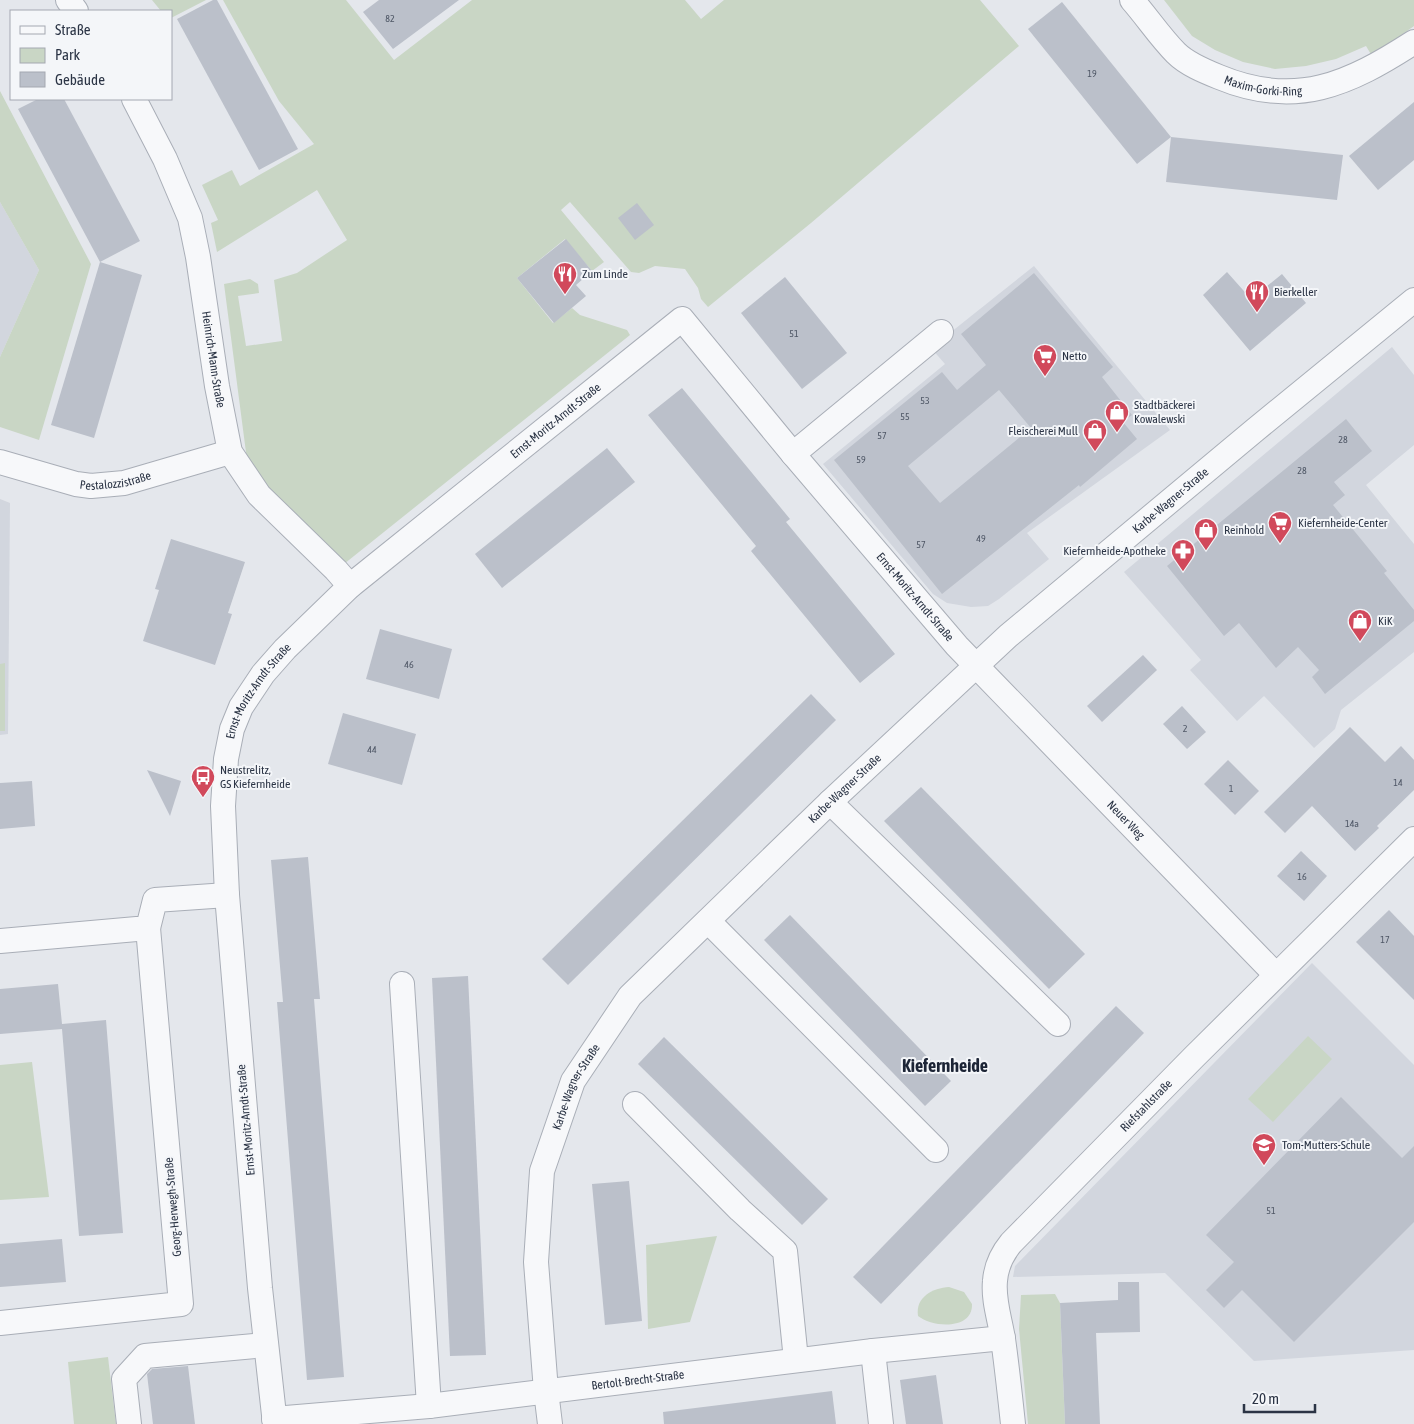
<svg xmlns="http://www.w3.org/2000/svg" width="1414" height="1424" font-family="'Asap Condensed',sans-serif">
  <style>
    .built { fill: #d2d6de }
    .green { fill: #c9d6c5 }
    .building { fill: #bbc0ca; fill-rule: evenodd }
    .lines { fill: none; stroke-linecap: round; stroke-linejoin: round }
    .minor-casing { stroke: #a9aeb7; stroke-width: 26 }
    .minor { stroke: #f7f8fa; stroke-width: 24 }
    .labels { text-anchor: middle; stroke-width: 4; stroke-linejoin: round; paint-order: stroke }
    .number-label { font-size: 10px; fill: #4f5766 }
    .street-label { font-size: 12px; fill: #2b3445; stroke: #f4f6f9 }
    .poi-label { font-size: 12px; fill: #2b3445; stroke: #f4f6f9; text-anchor: start }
    .district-label { font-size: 18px; font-weight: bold; fill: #1d2536; stroke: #f4f6f9 }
  </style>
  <rect width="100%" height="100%" fill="#e4e7ec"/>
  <g class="built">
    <polygon points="0,202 39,270 0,357"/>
    <polygon points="1034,266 1170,430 1027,533 1049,559 999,599 988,606 971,607 947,603 933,594 823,464 945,364 931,348"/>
    <polygon points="1392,347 1414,375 1414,445 1366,485 1414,544 1414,652 1341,710 1335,729 1314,748 1264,696 1237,721 1190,670 1201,660 1124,572"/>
    <polygon points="0,499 10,503 8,734 0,735"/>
    <polygon points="1312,963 1414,1065 1414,1350 1254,1361 1165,1273 1013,1277 1015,1266"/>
  </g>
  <g class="green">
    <polygon points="152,0 206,0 171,18 171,11 161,11"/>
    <polygon points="223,0 346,0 394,60 472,0 685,0 701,19 724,0 980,0 1019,46 811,223 708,307 701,299 698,288 685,269 655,266 639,273 631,272 570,202 561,210 604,262 592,271 565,239 517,278 553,323 572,308 580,315 627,330 630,335 344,564 264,490 247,460 224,284 250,279 258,284 259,293 238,296 246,346 282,341 274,280 297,273 347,240 317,190 217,252 211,223 218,220 202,185 232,170 240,186 314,144 279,101"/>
    <polygon points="1164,0 1414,0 1414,26 1372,56 1366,46 1336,59 1306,66 1275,69 1243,62 1215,50 1192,36"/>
    <polygon points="0,91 91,264 39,440 0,427 0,357 39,270 0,202"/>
    <polygon points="5,663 5,731 0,731 0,664"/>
    <polygon points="1308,1036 1332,1059 1273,1122 1248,1099"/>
    <polygon points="32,1062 49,1197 0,1200 0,1065"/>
    <polygon points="717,1236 690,1322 648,1329 646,1245"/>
    <path d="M949 1287 964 1292 972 1304C973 1330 933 1328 918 1316 915 1297 933 1288 949 1287Z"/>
    <polygon points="1055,1294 1060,1303 1065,1424 1028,1424 1019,1329 1021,1295"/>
    <polygon points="108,1357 116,1424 74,1424 68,1362"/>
  </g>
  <g class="building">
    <polygon points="213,0 217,0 298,149 259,170 177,19"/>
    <polygon points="379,0 459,0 393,49 363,12"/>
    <polygon points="1062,2 1171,137 1137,164 1028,29"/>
    <polygon points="38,99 64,99 140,241 100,262 18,109"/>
    <polygon points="1414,102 1414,160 1378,190 1349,156"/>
    <polygon points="1171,137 1343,155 1337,200 1166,182"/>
    <polygon points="637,203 654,225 635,240 618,218"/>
    <polygon points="566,239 592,271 576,285 586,296 554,323 517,278"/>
    <polygon points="100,262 142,275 94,438 51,425"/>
    <polygon points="1227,272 1251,299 1282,274 1306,303 1250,351 1203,295"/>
    <path d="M1034 273 1113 367 1102 377 1132 415 1123 422 1137 439 1080 487 1079 485 942 594 834 460 942 372 957 390 986 365 961 334ZM999 390 1031 428 940 503 908 466Z"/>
    <polygon points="785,277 847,353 802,389 741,313"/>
    <polygon points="682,388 790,519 786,522 895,654 860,683 751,551 756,546 648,415"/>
    <polygon points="1346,419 1372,451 1334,482 1345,495 1333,505 1387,571 1384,573 1414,610 1414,621 1325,694 1312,677 1319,670 1298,647 1276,668 1239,623 1224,636 1167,566"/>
    <polygon points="607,448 635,482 502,588 475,554"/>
    <polygon points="171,539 245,562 228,613 232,614 215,665 143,641 159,590 155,589"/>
    <polygon points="380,629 452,649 439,699 366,679"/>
    <polygon points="1143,655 1157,670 1102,722 1087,706"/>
    <polygon points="811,694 836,720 568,985 542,959"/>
    <polygon points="1182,706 1206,732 1187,749 1163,724"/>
    <polygon points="343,713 416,734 402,785 328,764"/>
    <polygon points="1350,727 1385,762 1401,746 1414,760 1414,790 1377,826 1379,828 1355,851 1312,806 1285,833 1264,812"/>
    <polygon points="1228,760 1259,791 1235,815 1204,784"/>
    <polygon points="147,770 181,781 170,816"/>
    <polygon points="32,781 35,826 0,829 0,783"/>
    <polygon points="921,787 1085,954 1049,989 884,821"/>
    <polygon points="1301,851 1327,876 1304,901 1277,876"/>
    <polygon points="308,857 320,999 314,999 344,1377 307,1380 277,1002 283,1002 271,860"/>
    <polygon points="1389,910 1414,936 1414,1000 1356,942"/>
    <polygon points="790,915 951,1081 925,1106 764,940"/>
    <polygon points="468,976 486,1355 450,1356 432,978"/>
    <polygon points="58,984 62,1024 106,1020 123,1233 79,1236 62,1029 0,1034 0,989"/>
    <polygon points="1116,1006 1144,1033 881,1304 853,1277"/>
    <polygon points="664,1037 828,1199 802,1225 638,1064"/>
    <polygon points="1341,1097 1402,1158 1414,1146 1414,1222 1294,1342 1242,1290 1224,1308 1206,1290 1234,1262 1206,1235"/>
    <polygon points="629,1181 642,1321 605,1325 592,1184"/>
    <polygon points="62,1239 66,1282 0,1287 0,1244"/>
    <polygon points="1118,1282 1139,1282 1140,1332 1096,1333 1100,1424 1065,1424 1060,1303 1118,1300"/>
    <polygon points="188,1366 195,1424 153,1424 147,1374 152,1369"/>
    <polygon points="936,1375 943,1424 906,1424 900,1380"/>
    <polygon points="832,1391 836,1424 664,1424 663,1412"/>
  </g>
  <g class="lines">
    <g class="minor-casing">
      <g id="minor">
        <polyline points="68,0 76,11"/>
        <path id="s1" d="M1132 0C1147 17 1160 37 1176 53 1187 64 1204 71 1219 77 1296 109 1349 84 1414 42"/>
        <path id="s2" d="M134 99 165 159 190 218 198 257 217 386 230 452 259 495 336 570 350 586"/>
        <polyline points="793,454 941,332"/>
        <path id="s3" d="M0 462 76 484 91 486 124 483 230 452"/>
        <polyline points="830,802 1058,1024"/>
        <polyline points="708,921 936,1150"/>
        <polyline points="0,941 148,928 155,900 227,895"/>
        <polyline points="402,984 429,1406"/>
        <polyline points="635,1104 740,1210 785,1251 796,1360"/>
        <polyline points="0,1323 181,1304 148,928"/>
        <polyline points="873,1351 881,1424"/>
        <path id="s4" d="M274 1419 429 1406 873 1351 1003 1338"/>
        <polyline points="129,1424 124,1379 145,1356 265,1345"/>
        <path id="s5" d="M275 1424 260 1288 227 895 223 806 226 759 232 729 241 707 263 674 285 649 350 586 682 319 793 454 957 646 1276 975"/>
        <path id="s6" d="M550 1424 546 1391 536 1262 542 1171 573 1081 630 996 830 802 1008 636 1255 430 1414 300"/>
        <path id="s7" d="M1013 1424C1010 1396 1007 1367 1003 1339 1000 1320 993 1300 995 1281 996 1267 1002 1254 1011 1243L1194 1057 1414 839"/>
      </g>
    </g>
    <use href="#minor" class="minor"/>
  </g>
  <defs>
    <g id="restaurant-pin" transform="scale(1.25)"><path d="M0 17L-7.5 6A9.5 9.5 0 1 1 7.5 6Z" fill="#d1495b" stroke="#f4f6f9"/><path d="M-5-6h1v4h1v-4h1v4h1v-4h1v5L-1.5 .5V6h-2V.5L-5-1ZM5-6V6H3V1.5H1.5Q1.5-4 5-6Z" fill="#fff"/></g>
    <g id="supermarket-pin" transform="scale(1.25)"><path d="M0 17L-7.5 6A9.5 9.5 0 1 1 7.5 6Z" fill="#d1495b" stroke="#f4f6f9"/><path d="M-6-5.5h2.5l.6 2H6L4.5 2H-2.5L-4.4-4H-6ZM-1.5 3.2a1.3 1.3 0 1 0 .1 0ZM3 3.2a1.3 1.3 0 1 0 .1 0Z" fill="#fff"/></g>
    <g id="shop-pin" transform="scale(1.25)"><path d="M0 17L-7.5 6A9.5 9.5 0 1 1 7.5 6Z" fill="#d1495b" stroke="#f4f6f9"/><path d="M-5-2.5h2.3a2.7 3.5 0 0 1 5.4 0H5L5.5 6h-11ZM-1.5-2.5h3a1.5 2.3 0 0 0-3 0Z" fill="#fff"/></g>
    <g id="pharmacy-pin" transform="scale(1.25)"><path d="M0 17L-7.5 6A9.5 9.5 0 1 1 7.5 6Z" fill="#d1495b" stroke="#f4f6f9"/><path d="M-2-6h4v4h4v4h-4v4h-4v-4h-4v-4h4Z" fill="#fff"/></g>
    <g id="bus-pin" transform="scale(1.25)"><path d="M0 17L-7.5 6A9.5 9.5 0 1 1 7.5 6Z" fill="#d1495b" stroke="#f4f6f9"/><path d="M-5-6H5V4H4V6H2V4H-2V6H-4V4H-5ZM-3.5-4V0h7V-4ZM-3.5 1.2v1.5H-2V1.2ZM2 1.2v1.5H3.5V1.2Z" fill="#fff"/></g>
    <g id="school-pin" transform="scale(1.25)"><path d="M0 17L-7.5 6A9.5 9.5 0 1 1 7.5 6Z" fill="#d1495b" stroke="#f4f6f9"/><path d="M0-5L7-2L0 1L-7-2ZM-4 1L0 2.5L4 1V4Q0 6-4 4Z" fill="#fff"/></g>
  </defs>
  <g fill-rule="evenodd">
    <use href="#restaurant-pin" x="565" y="274"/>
    <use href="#restaurant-pin" x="1257" y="292"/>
    <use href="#supermarket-pin" x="1045" y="356"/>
    <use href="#shop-pin" x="1117" y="412"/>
    <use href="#shop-pin" x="1095" y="431"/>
    <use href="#supermarket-pin" x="1280" y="523"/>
    <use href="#shop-pin" x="1206" y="530"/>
    <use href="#pharmacy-pin" x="1183" y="551"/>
    <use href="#shop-pin" x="1360" y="621"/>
    <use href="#bus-pin" x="203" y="777"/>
    <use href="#school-pin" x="1264" y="1145"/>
  </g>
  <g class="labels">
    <g class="number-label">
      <text x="390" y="22">82</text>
      <text x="1092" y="77">19</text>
      <text x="794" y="337">51</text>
      <text x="925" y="404">53</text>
      <text x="905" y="420">55</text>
      <text x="882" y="439">57</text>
      <text x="1343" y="443">28</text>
      <text x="861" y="463">59</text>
      <text x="1302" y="474">28</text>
      <text x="981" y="542">49</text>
      <text x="921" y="548">57</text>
      <text x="409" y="668">46</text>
      <text x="1185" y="732">2</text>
      <text x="372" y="753">44</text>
      <text x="1398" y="786">14</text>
      <text x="1231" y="792">1</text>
      <text x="1352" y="827">14a</text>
      <text x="1302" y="880">16</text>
      <text x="1385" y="943">17</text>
      <text x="1271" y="1214">51</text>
    </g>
    <g class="street-label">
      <text dy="4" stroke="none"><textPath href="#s1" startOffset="164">Maxim-Gorki-Ring</textPath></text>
      <text dy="4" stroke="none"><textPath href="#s2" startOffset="275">Heinrich-Mann-Straße</textPath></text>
      <text dy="4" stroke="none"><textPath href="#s5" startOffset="1149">Ernst-Moritz-Arndt-Straße</textPath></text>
      <text dy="4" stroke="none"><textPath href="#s3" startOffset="119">Pestalozzistraße</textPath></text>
      <text dy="4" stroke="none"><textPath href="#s6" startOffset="1185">Karbe-Wagner-Straße</textPath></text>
      <text dy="4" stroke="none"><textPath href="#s5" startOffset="1674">Ernst-Moritz-Arndt-Straße</textPath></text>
      <text dy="4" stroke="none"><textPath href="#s5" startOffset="744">Ernst-Moritz-Arndt-Straße</textPath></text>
      <text dy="4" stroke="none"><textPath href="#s6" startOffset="750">Karbe-Wagner-Straße</textPath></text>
      <text dy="4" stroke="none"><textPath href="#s5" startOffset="1981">Neuer Weg</textPath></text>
      <text dy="4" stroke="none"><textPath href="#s6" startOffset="345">Karbe-Wagner-Straße</textPath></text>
      <text dy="4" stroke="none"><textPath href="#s7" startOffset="379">Riefstahlstraße</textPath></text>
      <text transform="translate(246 1120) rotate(-95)" y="4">Ernst-Moritz-Arndt-Straße</text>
      <text transform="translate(173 1207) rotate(-95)" y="4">Georg-Herwegh-Straße</text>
      <text dy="4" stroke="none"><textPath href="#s4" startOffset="366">Bertolt-Brecht-Straße</textPath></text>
    </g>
    <g class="poi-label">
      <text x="582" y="278">Zum Linde</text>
      <text x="1274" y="296">Bierkeller</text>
      <text x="1062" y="360">Netto</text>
      <text x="1134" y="409">Stadtbäckerei<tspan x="1134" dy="14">Kowalewski</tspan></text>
      <text x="1078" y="435" text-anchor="end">Fleischerei Mull</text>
      <text x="1298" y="527">Kiefernheide-Center</text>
      <text x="1224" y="534">Reinhold</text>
      <text x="1166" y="555" text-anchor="end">Kiefernheide-Apotheke</text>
      <text x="1378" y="625">KiK</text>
      <text x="220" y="774">Neustrelitz,<tspan x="220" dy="14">GS Kiefernheide</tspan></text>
      <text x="1282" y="1149">Tom-Mutters-Schule</text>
    </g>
    <g class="district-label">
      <text x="945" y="1072">Kiefernheide</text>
    </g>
  </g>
  <rect x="10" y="10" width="162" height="90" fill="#f4f6f9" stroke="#a4a8b1"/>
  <rect x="20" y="26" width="25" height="8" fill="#f7f8fa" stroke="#a4a8b1"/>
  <text x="55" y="35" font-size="15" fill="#2b3445">Straße</text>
  <rect x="20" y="48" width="25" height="15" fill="#c9d6c5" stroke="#a4a8b1"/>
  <text x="55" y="60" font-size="15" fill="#2b3445">Park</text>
  <rect x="20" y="72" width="25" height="15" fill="#bbc0ca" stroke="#a4a8b1"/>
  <text x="55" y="85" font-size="15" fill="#2b3445">Gebäude</text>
  <path d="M1244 1404v8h71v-8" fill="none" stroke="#2b3445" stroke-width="2.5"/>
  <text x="1252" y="1404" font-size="15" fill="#2b3445" stroke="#f4f6f9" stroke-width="4" paint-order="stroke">20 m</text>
</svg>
